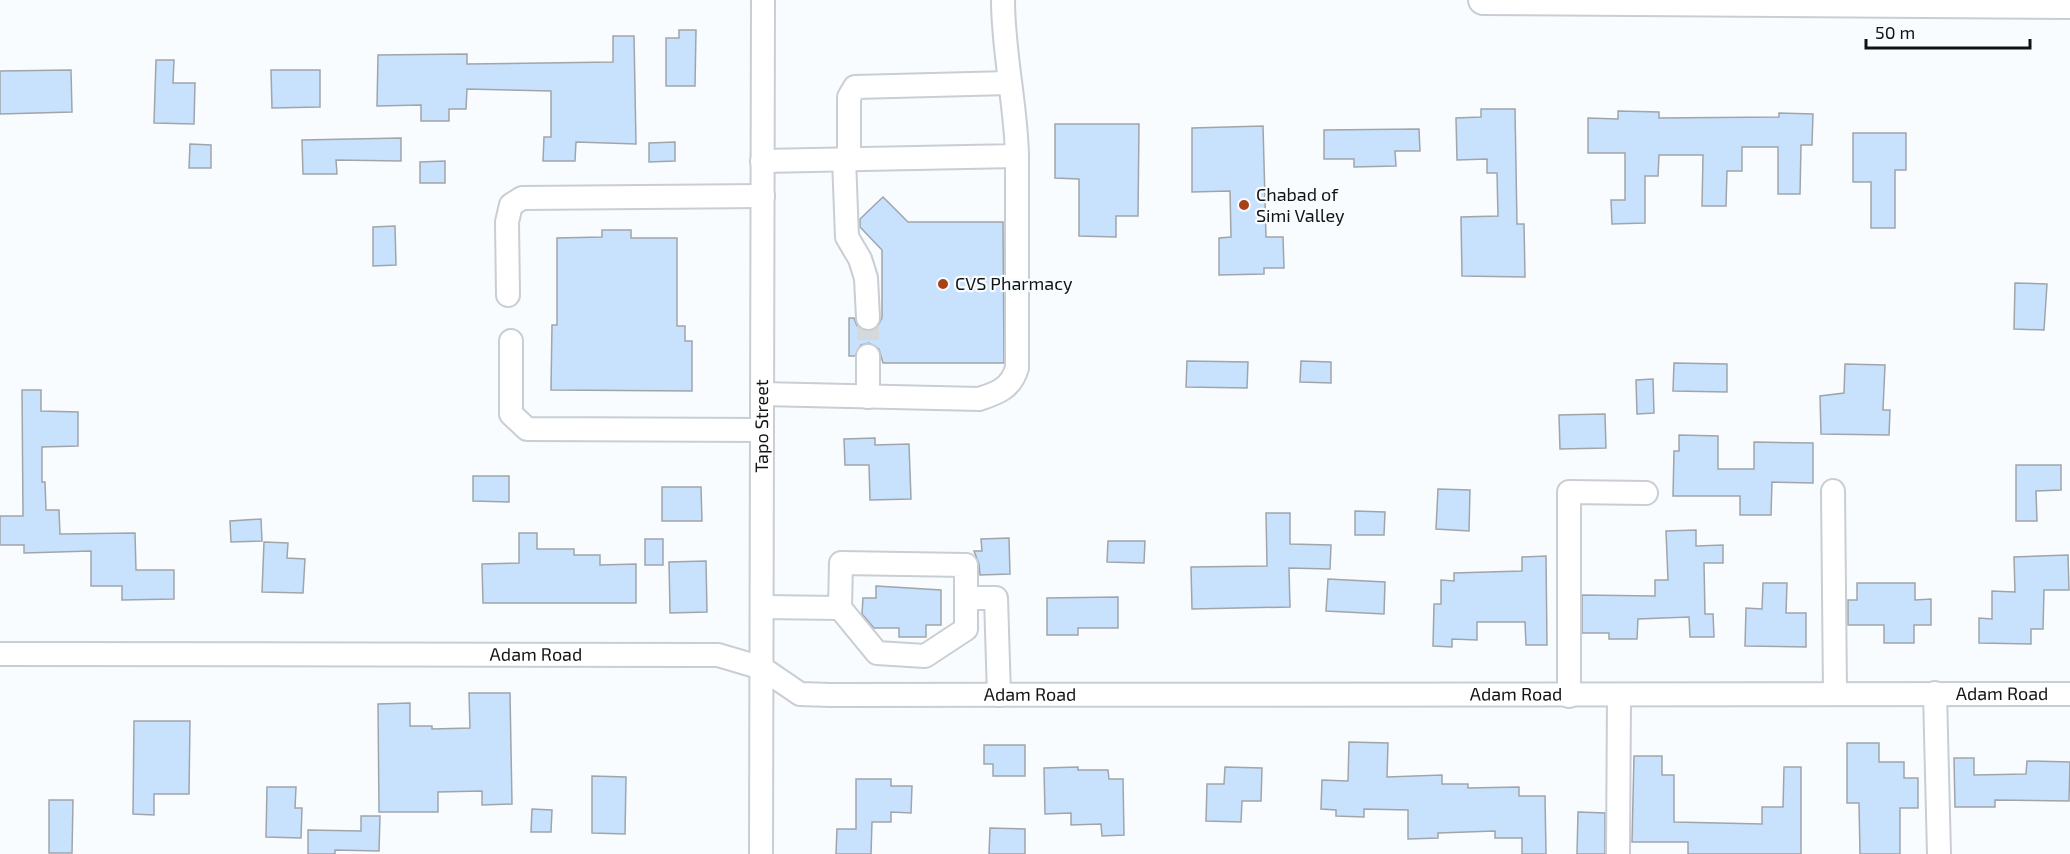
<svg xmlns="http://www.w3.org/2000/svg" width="2070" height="854" font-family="'Exo 2',sans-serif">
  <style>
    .building { fill: #c8e2fe; stroke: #9fa5ab; stroke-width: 1.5 }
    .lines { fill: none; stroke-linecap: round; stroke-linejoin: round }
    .minor-tunnel { stroke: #d6d9db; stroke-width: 22; stroke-dasharray: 22 11; stroke-linecap: butt }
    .minor-casing { stroke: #c8ced4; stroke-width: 26 }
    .major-casing { stroke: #c8ced4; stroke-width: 32 }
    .minor { stroke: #fff; stroke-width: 22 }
    .major { stroke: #fff; stroke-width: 28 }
    .poi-dot { fill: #a74118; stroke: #f9fcfe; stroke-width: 2 }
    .labels { text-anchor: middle; stroke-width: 4.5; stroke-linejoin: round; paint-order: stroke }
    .poi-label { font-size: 18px; fill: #101214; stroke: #f9fcfe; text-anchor: start }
    .street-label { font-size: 18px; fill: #101214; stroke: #f9fcfe }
  </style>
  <rect width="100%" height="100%" fill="#f9fcfe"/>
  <g class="building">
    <polygon points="679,30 696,30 695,86 666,86 666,38 679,38"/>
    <polygon points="613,36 634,36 636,144 576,142 575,161 543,161 544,137 551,137 551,91 467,89 466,109 449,109 449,121 421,121 421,105 377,106 378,55 467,54 467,64 613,62"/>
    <polygon points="156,60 174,60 173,83 195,83 194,124 154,123"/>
    <polygon points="71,70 72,112 0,114 0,71"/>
    <polygon points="271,70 320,70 320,107 272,108"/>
    <polygon points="1481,109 1515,109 1517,224 1524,224 1525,277 1462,276 1461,217 1498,216 1497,173 1487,173 1487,159 1457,160 1456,118 1481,117"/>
    <polygon points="1618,111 1659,112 1659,118 1779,117 1779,113 1813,114 1812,145 1801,145 1800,194 1778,194 1778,147 1742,147 1742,171 1727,171 1726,206 1702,206 1703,155 1659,155 1658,176 1645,176 1645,223 1612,224 1611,200 1625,200 1625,153 1588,153 1588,118 1618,119"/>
    <polygon points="1055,124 1139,124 1138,216 1116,216 1116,237 1079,236 1079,179 1055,178"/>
    <polygon points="1263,126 1266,237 1283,237 1284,268 1264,268 1264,274 1219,275 1219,238 1231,237 1230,191 1192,192 1192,128"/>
    <polygon points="1419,129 1420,151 1395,151 1396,166 1354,167 1354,159 1324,159 1324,130"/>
    <polygon points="1853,133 1906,133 1906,170 1895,170 1895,228 1871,228 1871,182 1853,182"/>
    <polygon points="401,138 401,161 336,160 337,174 303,174 302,140"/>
    <polygon points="675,142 675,161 649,162 649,143"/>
    <polygon points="190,144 211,145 211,168 189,168"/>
    <polygon points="445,161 445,183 420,183 420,162"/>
    <polygon points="883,197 908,222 1003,222 1004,363 883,363 879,349 869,343 861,345 855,356 849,356 849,318 854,318 857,326 868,331 876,329 882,318 882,250 860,227 860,219"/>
    <polygon points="395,226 396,265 373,266 373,227"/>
    <polygon points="602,230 631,230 631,238 677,238 677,326 685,326 685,341 692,341 692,391 551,390 552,325 557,325 557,238 602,237"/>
    <polygon points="2015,283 2047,284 2044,330 2014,329"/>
    <polygon points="1187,361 1248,362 1247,388 1186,387"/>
    <polygon points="1301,361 1331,362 1331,383 1300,382"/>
    <polygon points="1674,363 1727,364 1727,392 1673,391"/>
    <polygon points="1845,364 1885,365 1883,410 1890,410 1889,435 1821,434 1820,396 1844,393"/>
    <polygon points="1653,379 1654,413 1637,414 1636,380"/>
    <polygon points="22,390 41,390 41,411 78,412 78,446 42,447 42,482 45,482 46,510 59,510 60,534 135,533 136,570 174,570 174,599 122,600 122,586 91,586 91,551 24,553 24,545 0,545 0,516 23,516"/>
    <polygon points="1605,414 1606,448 1560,449 1559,415"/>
    <polygon points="1679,435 1718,436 1718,469 1754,469 1754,442 1813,443 1813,483 1772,482 1771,515 1740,515 1740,496 1673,496 1674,451 1679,451"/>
    <polygon points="875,438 875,445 909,444 911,499 870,500 869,465 845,465 844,439"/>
    <polygon points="2016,465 2061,465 2061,490 2036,491 2037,521 2016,521"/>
    <polygon points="473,476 509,476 509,502 473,501"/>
    <polygon points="662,487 701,487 702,521 662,521"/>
    <polygon points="1438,489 1470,490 1469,531 1436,529"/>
    <polygon points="1355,511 1385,512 1384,535 1355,535"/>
    <polygon points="1266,513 1290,513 1290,544 1331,545 1330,569 1289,568 1290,607 1192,609 1191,567 1267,566"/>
    <polygon points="261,519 262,541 231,542 230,521"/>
    <polygon points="1696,530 1696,546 1723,545 1723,563 1704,563 1705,614 1713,614 1714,637 1690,637 1689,617 1638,619 1637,639 1609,639 1609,633 1582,633 1582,595 1655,596 1655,580 1668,580 1666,531"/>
    <polygon points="519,533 537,533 537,549 574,549 574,555 600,555 600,565 636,564 636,603 483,603 482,564 519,563"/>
    <polygon points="1009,538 1010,574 980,575 979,564 974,551 982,551 981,539"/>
    <rect x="645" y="539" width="18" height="26"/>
    <polygon points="1108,541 1145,541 1144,563 1107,562"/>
    <polygon points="264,542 288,543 287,558 305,559 303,593 262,592"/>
    <polygon points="2068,555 2069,590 2044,590 2043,629 2031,629 2031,644 1979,643 1979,618 1992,619 1992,591 2015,592 2014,557"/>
    <polygon points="1546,556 1547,645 1526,645 1525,622 1477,622 1477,640 1452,639 1452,647 1433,646 1434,604 1441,604 1441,580 1454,581 1454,573 1522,571 1522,557"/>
    <polygon points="706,561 707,612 670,613 669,562"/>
    <polygon points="1328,579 1385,582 1384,614 1326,611"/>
    <polygon points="1763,583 1787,583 1786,613 1806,613 1806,647 1745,646 1746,608 1762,609"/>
    <polygon points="1857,583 1915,583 1915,600 1931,599 1931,625 1914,625 1914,643 1884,643 1884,625 1848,625 1848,600 1857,600"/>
    <polygon points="876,586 941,590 941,625 926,625 926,637 899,637 899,628 874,628 862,614 863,598 876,598"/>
    <polygon points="1118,597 1118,628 1078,628 1078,635 1047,635 1047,598"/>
    <polygon points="469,693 510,693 512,804 482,805 482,791 438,792 438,812 379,812 378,704 410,703 410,726 432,726 432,729 470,728"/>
    <polygon points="134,721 190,721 189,794 154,794 154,815 133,814"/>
    <polygon points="1349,742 1388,743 1387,777 1442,775 1442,784 1468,784 1468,788 1519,787 1519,796 1545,796 1546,854 1522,854 1522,838 1495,838 1495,831 1438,833 1438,838 1408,839 1408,810 1364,809 1364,817 1336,816 1336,810 1321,809 1322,780 1348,781"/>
    <polygon points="1847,743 1879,743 1879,762 1904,762 1904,778 1918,778 1918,808 1900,808 1900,854 1860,854 1859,803 1847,803"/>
    <polygon points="984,745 1025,745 1025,776 993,776 993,764 984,764"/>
    <polygon points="1634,756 1662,756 1662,775 1674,775 1674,822 1762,824 1762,807 1783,807 1784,767 1801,767 1801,854 1688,854 1688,842 1632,842"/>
    <polygon points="1954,758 1974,758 1974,775 2026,774 2027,761 2070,762 2069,801 1995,800 1995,807 1955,807"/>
    <polygon points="1078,767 1078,770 1108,770 1109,779 1123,779 1124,835 1102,836 1101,824 1071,825 1071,813 1045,814 1044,768"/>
    <polygon points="1225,767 1262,768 1261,801 1242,801 1241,822 1206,821 1207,784 1224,784"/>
    <polygon points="592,776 626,777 625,834 592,833"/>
    <polygon points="856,779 891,779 891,786 912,786 911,813 891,812 891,822 872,822 871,854 836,854 837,829 856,829"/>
    <polygon points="267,787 296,787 295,808 302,808 301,838 266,837"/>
    <polygon points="49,800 73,800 72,853 49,853"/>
    <polygon points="532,809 552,810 551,832 531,832"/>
    <polygon points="1578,812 1605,813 1605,854 1577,854"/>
    <polygon points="361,816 380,816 379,851 335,850 335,854 308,854 308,830 361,831"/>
    <polygon points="990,828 1025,829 1025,854 989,854"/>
  </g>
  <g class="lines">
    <polyline class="minor-tunnel" points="868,318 868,356"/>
    <g class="minor-casing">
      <g id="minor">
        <polyline points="844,159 847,237 860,259 866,278 868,318"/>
        <polyline points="849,159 849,97 855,87 1009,83"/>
        <path d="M762 161 1017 156C1016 104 1003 53 1003 0"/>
        <polyline points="508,295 507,222 511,205 522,198 763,196"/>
        <polyline points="511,341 511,414 527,429 762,430"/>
        <polyline points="868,356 868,397"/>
        <path d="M762 394 979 399C998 393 1011 388 1017 368V156"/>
        <polyline points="1833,491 1835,693"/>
        <polyline points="966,598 996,598 999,695"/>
        <polyline points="762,607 840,608 841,563 966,565 966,629 925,656 877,653 840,608"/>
        <path id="s1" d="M0 654 718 655 762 668 800 694 831 695 2070 694"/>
        <polyline points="1935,693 1939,854"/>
        <polyline points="1569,696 1569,492 1646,493"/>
        <path id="s2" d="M761 854 763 0"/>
        <polyline points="1618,854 1619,695"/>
      </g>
    </g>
    <g class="major-casing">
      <polyline id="major" points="1483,0 2070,4"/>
    </g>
    <use href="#minor" class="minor"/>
    <use href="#major" class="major"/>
  </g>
  <g class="poi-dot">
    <circle cx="1244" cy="205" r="6"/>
    <circle cx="943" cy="284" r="6"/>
  </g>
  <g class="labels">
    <g class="poi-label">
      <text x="1256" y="201">Chabad of<tspan x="1256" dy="21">Simi Valley</tspan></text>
      <text x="955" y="290">CVS Pharmacy</text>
    </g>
    <g class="street-label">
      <text dy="6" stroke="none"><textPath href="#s2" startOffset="428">Tapo Street</textPath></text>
      <text dy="6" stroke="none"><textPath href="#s1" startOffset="536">Adam Road</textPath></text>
      <text dy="6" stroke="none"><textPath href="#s1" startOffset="2012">Adam Road</textPath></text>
      <text dy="6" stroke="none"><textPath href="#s1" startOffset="1040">Adam Road</textPath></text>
      <text dy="6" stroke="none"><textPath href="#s1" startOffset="1526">Adam Road</textPath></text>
    </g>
  </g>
  <path d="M1866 39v9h164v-9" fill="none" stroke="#101214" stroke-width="3"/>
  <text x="1875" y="39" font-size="18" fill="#101214" stroke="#f9fcfe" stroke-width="4.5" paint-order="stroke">50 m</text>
</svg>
